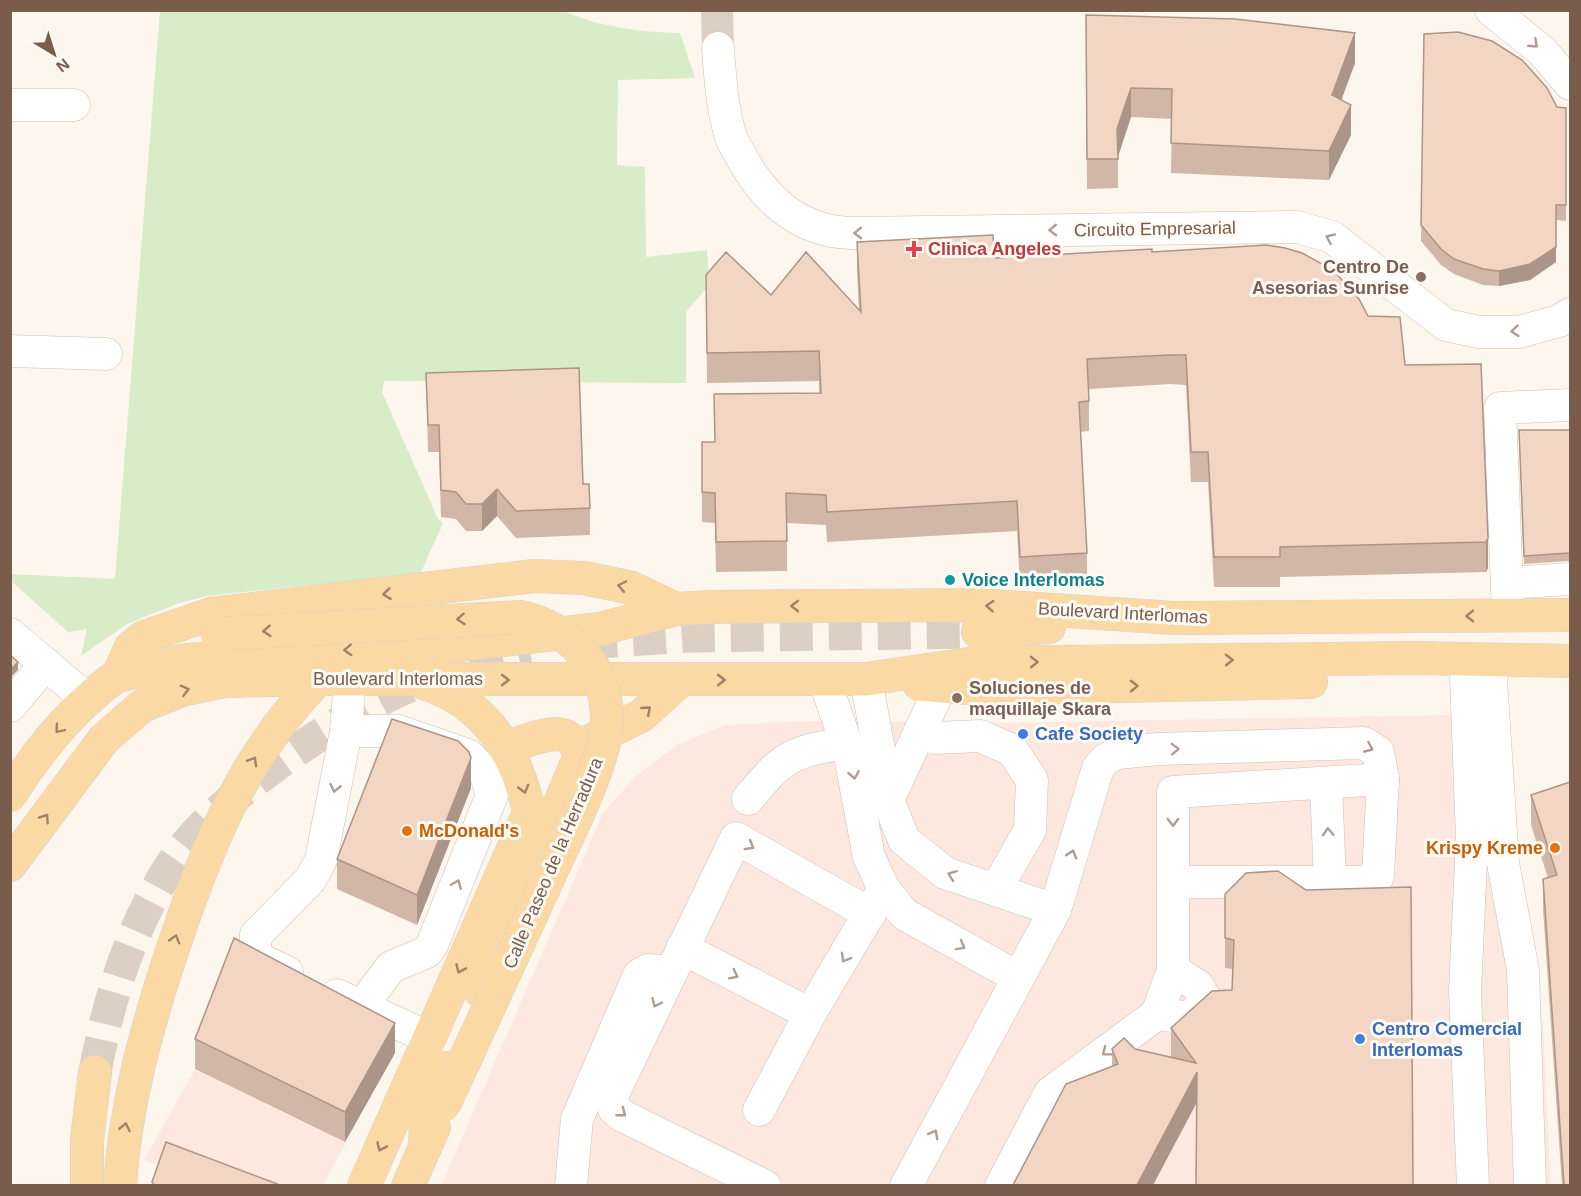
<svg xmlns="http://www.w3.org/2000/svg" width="1581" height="1196" font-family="Helvetica,sans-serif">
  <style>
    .commercial { fill: #fde8e0 }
    .green { fill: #d8ecc9 }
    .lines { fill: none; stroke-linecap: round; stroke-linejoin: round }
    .minor-tunnel { stroke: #dcd0c4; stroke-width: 32; stroke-dasharray: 32 16; stroke-linecap: butt }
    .major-tunnel { stroke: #dcd0c4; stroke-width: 33; stroke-dasharray: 33 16; stroke-linecap: butt }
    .minor-casing { stroke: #d1beb0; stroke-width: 33 }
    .major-casing { stroke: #dad1cd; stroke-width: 34 }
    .minor { stroke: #fff; stroke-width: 32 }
    .major { stroke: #fbd9a5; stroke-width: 33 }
    .major-bridge-casing { stroke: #dad1cd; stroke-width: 34; stroke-linecap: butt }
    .major-bridge { stroke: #fbd9a5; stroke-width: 33 }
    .wall { fill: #d1b7a8 }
    .shaded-wall { fill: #aa9588 }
    .building { fill: #f3d5c3; stroke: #aa9588; stroke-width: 1.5 }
    .oneway { stroke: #af9d94 }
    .oneway2 { stroke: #a18267 }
    .health-dot { fill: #e0444e; stroke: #fffaf3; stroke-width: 2 }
    .education-dot { fill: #8d6e63; stroke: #fffaf3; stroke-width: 2 }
    .culture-dot { fill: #0f9aa8; stroke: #fffaf3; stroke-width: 2 }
    .shop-dot { fill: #3f7fe0; stroke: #fffaf3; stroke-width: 2 }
    .food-dot { fill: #e8710a; stroke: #fffaf3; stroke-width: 2 }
    .labels { text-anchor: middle; stroke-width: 6; stroke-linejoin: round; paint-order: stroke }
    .street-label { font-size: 18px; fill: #7a5c4d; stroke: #fffaf3 }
    .health-label { font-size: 18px; font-weight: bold; fill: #be3a42; stroke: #fffaf3; text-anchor: start }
    .education-label { font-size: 18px; font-weight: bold; fill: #785e54; stroke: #fffaf3; text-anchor: end }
    .culture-label { font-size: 18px; font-weight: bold; fill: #0d838f; stroke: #fffaf3; text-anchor: start }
    .shop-label { font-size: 18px; font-weight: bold; fill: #366cbe; stroke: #fffaf3; text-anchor: start }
    .food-label { font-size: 18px; font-weight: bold; fill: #c56008; stroke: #fffaf3; text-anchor: start }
  </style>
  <rect width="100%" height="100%" fill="#fdf6ec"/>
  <g class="commercial">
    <polygon points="1499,714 1519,871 1530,927 1543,1027 1551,1185 441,1186 603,813 634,778 677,745 725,725 812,721 1001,723"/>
    <polygon points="195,1070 346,1143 323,1185 219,1185 144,1160"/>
  </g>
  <path class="green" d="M561 10C599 27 639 32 680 33L695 78 618 80 617 165 645 167 646 257 707 250 709 285 686 312V383L384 381 382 392 438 519 443 523 417 581 319 584 207 596 179 603 127 624 81 656 87 629 68 632 11 581 10 574 115 579 160 11Z"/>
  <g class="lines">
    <polyline class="minor-tunnel" points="717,10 718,48"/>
    <g class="major-tunnel">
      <polyline points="584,643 688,636 978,632"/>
      <path d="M95 1072C109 998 130 929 171 865 192 832 224 805 254 782 334 719 429 665 530 650"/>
    </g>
    <g class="minor-casing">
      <g id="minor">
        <polyline points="1491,10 1542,51 1570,84"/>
        <path d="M718 48C720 77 722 106 730 134 732 142 738 150 742 158 766 202 803 233 854 233L1297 227 1332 237 1446 325 1479 332H1519L1559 321 1570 314"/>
        <polyline points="10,105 74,105"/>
        <polyline points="10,351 106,354"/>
        <polyline points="1507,583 1570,579"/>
        <polyline points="1508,615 1500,408 1570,405"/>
        <polyline points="10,634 88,700"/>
        <polyline points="1466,678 1472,839 1465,991 1473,1186"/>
        <polyline points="824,679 849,751 869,857 884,889 904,914 1017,977"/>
        <polyline points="866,679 888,800"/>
        <polyline points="1491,679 1503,863 1523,970 1530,1186"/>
        <polyline points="10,706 46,664"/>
        <polyline points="346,731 399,731 468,755 485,772 492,795 432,945 427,952 391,967 361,1007"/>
        <polyline points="935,738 980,736 1012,750 1032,780 1030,830 996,889"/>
        <polyline points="1326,783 1330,882"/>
        <path d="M748 799C779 762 786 753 834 745"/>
        <polyline points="1173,882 1364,882 1378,876 1383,779"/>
        <polyline points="682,948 810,1014"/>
        <polyline points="287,972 259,959 255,948 256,935 310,880 321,860 346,731 350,680"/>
        <polyline points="337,995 429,1038"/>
        <polyline points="1157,1014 1189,1018 1199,1009 1204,997 1198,986 1173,970"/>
        <polyline points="759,1110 810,1014 879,897"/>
        <polyline points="571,1186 577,1119 639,975 648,970 671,972"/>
        <polyline points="765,1186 623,1116 614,1109 612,1096 736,838 870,914"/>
        <polyline points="906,1186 1055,910 945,873 904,840 888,800 941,686"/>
        <polyline points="1001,1186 1050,1093 1157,1014 1173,970 1173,792 1383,779 1378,752 1364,743 1158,749 1117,753 1105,760 1098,768 1055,910"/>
      </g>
    </g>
    <g class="major-casing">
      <g id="major">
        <polyline points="978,632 1049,627"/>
        <polyline points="118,676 186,660 457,645 600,629 676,609 711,607 978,605 1174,618 1570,615"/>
        <polyline points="118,676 131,647 144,637 211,614 534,576 584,578 632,588 676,609"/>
        <polyline points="919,684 978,689 1311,682"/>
        <polyline points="582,745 641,716 682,679"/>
        <path d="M10 795C42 744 85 694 136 663"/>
        <polyline points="10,865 104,739 142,706 185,689 225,681 318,679 866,679 976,663 1413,658 1570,661"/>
        <path d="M480 991 579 758C574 717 532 740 507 747"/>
        <polyline points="425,1146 426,1118 447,1068"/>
        <polyline points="87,1186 87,1140 95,1072"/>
        <path d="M120 1186C125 1106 146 1030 171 954 206 849 240 761 318 679"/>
        <path d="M364 1186 529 813C518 753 484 702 424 683"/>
        <polyline points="408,1186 434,1127"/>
      </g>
    </g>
    <use href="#minor" class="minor"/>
    <use href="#major" class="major"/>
    <g class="major-bridge-casing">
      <path id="major-bridge" d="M217 634 521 617C571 629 607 667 607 719 608 757 569 833 553 868 517 947 481 1026 444 1105"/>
    </g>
    <use href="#major-bridge" class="major-bridge"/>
  </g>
  <g class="wall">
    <polygon points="1086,15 1355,63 1341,100 1351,135 1329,180 1171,173 1172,119 1131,117 1118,157 1118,188 1087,189"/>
    <polygon points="1424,34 1557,107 1566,108 1566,221 1556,220 1556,262 1530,280 1499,286 1483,285 1454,274 1441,265 1421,241"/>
    <polygon points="857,242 995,258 1152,252 1368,316 1405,365 1481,364 1488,568 1486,572 1280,577 1280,587 1214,587 1208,482 1191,482 1186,385 1170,384 1089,389 1089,431 1080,432 1087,553 1087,583 1020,587 1017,531 827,542 826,525 787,523 787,571 716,572 715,523 702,522 702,471 715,442 819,393 819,381 707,383 706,275 771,295 859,311 857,272"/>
    <polygon points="426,373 583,484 590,508 590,535 516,538 497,516 482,531 466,531 456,519 441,517 439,452 428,452"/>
    <polygon points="1519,430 1570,430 1570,562 1569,561 1524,564"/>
    <polygon points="1570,782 1570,1185 1562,1185 1543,909 1543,879 1548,878 1531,825 1531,795"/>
    <polygon points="471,788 417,925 337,889 337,859"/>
    <polygon points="1225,894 1413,1185 1196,1185 1197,1102 1153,1185 1112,1067 1112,1049 1135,1049 1171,1058 1171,1028 1232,990 1233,969 1225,968"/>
    <polygon points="195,1039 395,1053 345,1142 195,1069"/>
  </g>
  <g class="shaded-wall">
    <polygon points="1355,33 1355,63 1332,125 1332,95"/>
    <polygon points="1131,88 1131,117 1117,159 1117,129"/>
    <polygon points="1351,105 1351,135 1329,180 1329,151"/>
    <polygon points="1556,247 1556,262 1530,280 1499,286 1499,271"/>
    <polygon points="497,489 497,516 482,531 482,504"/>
    <polygon points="1488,538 1488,568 1486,572 1486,542"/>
    <polygon points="18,662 18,670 10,678 10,670"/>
    <polygon points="471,758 471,788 417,925 417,895"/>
    <polygon points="395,1023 395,1053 345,1142 345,1112"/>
    <polygon points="1197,1072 1197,1102 1153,1185 1137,1185"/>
  </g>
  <g class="building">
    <polygon points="1086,15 1235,19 1355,33 1332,95 1351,105 1329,151 1171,143 1172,89 1131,88 1117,129 1118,159 1087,159"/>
    <polygon points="1458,32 1492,41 1522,60 1547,88 1557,107 1566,108 1566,205 1556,205 1556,247 1530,264 1499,271 1483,269 1454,259 1441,249 1421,225 1424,34"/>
    <polygon points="993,235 995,258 1152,249 1152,252 1266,245 1285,248 1302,253 1333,270 1359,299 1368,316 1400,317 1405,365 1481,364 1488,538 1486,542 1280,547 1280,557 1214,557 1208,452 1191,452 1186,355 1170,355 1087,359 1089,401 1079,402 1087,553 1020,557 1017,501 827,512 826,495 786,493 787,541 716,542 715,493 702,492 702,442 715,442 714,394 821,393 819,351 707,353 706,275 726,252 771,295 806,252 861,312 857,242"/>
    <polygon points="579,368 583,484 589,484 590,508 516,511 497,489 482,504 466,504 456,492 441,490 439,425 428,425 426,373"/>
    <polygon points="1519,430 1570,430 1570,554 1569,553 1524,556"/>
    <polygon points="10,655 18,662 10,670"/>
    <polygon points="392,719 458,741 469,752 471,758 417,895 337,859"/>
    <polygon points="1570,782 1570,1185 1564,1185 1543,879 1557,875 1531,795"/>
    <polygon points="1278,871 1306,890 1411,887 1413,1185 1196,1185 1197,1072 1137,1185 1013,1185 1066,1084 1118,1064 1112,1049 1124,1038 1135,1049 1196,1063 1171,1028 1212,991 1232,990 1234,940 1225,938 1225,894 1246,873"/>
    <polygon points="234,938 395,1023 345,1112 195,1039"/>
    <polygon points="166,1142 280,1185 154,1185 152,1182"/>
  </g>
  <defs><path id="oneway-chevron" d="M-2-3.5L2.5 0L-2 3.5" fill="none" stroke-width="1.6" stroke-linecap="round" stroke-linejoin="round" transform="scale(1.5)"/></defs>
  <g class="oneway">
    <use href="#oneway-chevron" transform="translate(1534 44) rotate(43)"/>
    <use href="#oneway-chevron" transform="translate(1053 230) rotate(179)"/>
    <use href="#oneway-chevron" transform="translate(858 233) rotate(179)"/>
    <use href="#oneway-chevron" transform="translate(1330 238) rotate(-156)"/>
    <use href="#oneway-chevron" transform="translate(1515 331) rotate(175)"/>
    <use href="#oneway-chevron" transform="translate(1369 748) rotate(23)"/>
    <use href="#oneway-chevron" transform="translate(1175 749) rotate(-2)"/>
    <use href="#oneway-chevron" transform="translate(854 775) rotate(80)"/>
    <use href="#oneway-chevron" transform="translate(335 788) rotate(101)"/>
    <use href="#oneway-chevron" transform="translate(1173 822) rotate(89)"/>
    <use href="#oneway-chevron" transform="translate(1328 832) rotate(-92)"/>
    <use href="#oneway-chevron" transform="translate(750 846) rotate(30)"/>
    <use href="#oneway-chevron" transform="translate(1072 854) rotate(-73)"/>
    <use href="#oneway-chevron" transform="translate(952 875) rotate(-160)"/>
    <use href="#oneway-chevron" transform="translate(457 884) rotate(-68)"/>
    <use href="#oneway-chevron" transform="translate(961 946) rotate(29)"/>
    <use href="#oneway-chevron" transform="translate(845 958) rotate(120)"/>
    <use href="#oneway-chevron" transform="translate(734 975) rotate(27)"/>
    <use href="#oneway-chevron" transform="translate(656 1003) rotate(115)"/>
    <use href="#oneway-chevron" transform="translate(1106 1052) rotate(143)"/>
    <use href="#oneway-chevron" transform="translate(622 1113) rotate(38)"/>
    <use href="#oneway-chevron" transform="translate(934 1134) rotate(-62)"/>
  </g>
  <g class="oneway2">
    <use href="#oneway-chevron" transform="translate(622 586) rotate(-168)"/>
    <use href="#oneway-chevron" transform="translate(387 594) rotate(173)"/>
    <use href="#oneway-chevron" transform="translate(795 606) rotate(180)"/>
    <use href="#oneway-chevron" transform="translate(990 606) rotate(-176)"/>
    <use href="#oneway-chevron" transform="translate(1470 616) rotate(179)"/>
    <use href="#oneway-chevron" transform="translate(461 619) rotate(176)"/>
    <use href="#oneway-chevron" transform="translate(267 631) rotate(176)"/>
    <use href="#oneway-chevron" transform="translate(348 650) rotate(177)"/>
    <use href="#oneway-chevron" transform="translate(1229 660) rotate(-1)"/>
    <use href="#oneway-chevron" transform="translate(1034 662) rotate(-1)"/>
    <use href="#oneway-chevron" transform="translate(505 680)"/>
    <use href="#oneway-chevron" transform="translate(721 680)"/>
    <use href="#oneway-chevron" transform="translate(1134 686) rotate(-1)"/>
    <use href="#oneway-chevron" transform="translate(185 690) rotate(-15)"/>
    <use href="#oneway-chevron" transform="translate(647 710) rotate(-41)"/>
    <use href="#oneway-chevron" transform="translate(59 729) rotate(130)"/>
    <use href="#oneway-chevron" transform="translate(253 761) rotate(-60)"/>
    <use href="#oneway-chevron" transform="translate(524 789) rotate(75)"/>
    <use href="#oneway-chevron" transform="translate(45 818) rotate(-56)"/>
    <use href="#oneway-chevron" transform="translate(175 939) rotate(-74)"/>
    <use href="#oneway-chevron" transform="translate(460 969) rotate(114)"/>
    <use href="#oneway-chevron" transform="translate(125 1127) rotate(-79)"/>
    <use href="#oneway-chevron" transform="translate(381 1147) rotate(114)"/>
  </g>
  <path class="health-dot" d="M911 240h6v6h6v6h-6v6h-6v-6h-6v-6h6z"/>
  <g class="education-dot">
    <circle cx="1421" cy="277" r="6"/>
    <circle cx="957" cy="698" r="6"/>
  </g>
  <circle class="culture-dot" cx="950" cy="580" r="6"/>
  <g class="shop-dot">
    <circle cx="1023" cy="734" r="6"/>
    <circle cx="1360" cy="1039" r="6"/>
  </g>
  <g class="food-dot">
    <circle cx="407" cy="831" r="6"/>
    <circle cx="1555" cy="848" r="6"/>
  </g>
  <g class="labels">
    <g class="street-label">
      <text transform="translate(1155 229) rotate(-1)" y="6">Circuito Empresarial</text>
      <text transform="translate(1123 613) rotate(3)" y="6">Boulevard Interlomas</text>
      <text x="398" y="685">Boulevard Interlomas</text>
      <text transform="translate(553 863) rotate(-67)" y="6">Calle Paseo de la Herradura</text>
    </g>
    <g class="health-label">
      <text x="928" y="255">Clinica Angeles</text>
    </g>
    <g class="education-label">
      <text x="1409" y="273">Centro De<tspan x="1409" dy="21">Asesorias Sunrise</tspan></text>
      <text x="969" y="694" text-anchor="start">Soluciones de<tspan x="969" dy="21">maquillaje Skara</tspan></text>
    </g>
    <g class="culture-label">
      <text x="962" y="586">Voice Interlomas</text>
    </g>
    <g class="shop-label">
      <text x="1035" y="740">Cafe Society</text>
      <text x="1372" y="1035">Centro Comercial<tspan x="1372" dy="21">Interlomas</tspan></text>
    </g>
    <g class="food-label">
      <text x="419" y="837">McDonald's</text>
      <text x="1543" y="854" text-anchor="end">Krispy Kreme</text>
    </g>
  </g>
  <rect width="1581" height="1196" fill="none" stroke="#7a5c4d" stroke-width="24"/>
  <g transform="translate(54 54) rotate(142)" stroke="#fffaf3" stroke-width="4.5" paint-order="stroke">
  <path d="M0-4.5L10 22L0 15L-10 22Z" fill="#7a5c4d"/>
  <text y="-9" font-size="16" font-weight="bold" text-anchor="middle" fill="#7a5c4d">N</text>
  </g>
</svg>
